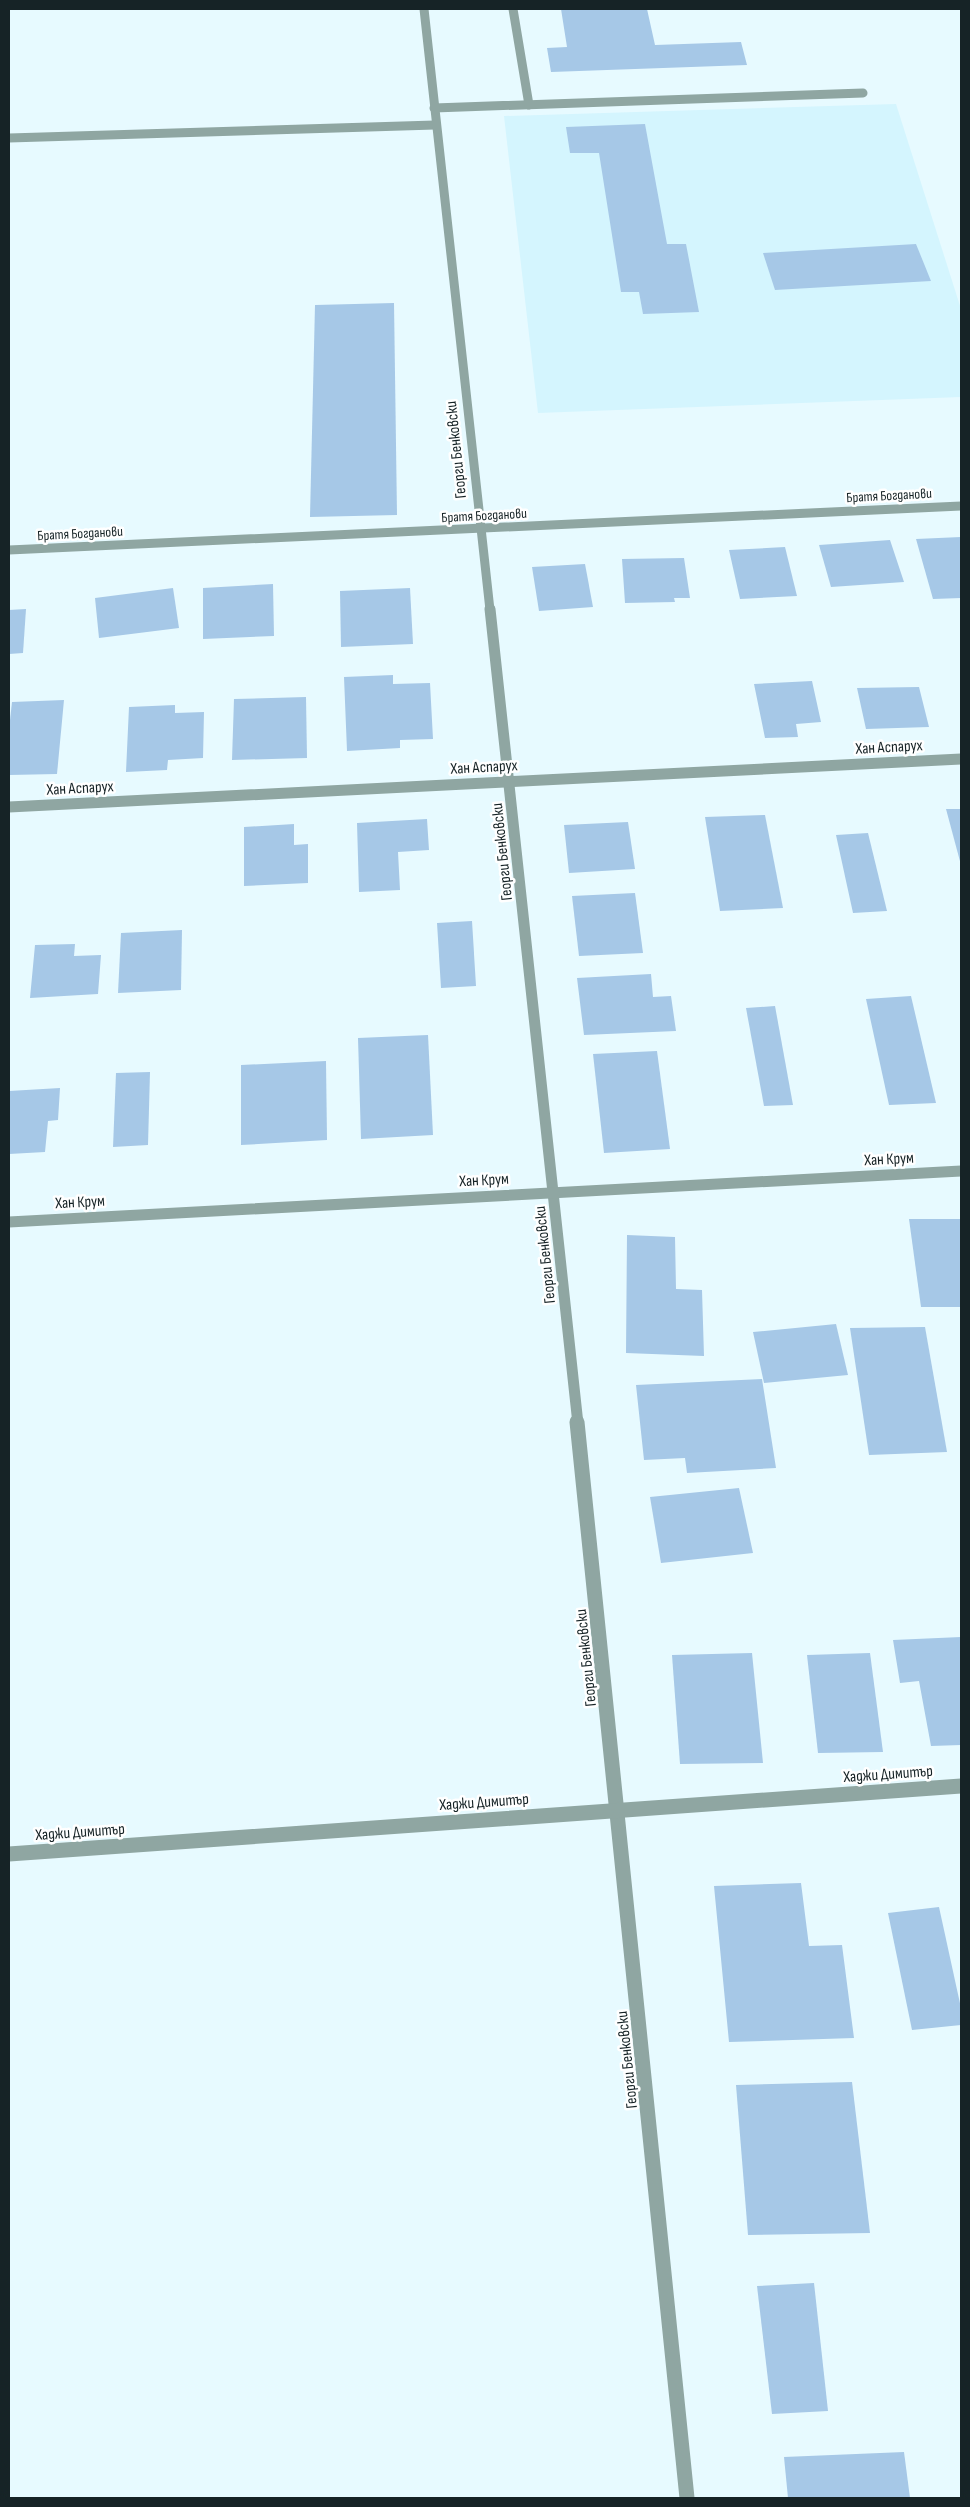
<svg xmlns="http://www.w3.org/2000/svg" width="970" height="2507" font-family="'Sofia Sans Condensed',sans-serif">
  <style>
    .built { fill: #d4f5fe }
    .building { fill: #a6c8e7 }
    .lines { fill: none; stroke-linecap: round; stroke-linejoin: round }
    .service { stroke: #8fa6a2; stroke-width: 9 }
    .minor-far2 { stroke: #8fa6a2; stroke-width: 9 }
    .minor-far1 { stroke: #8fa6a2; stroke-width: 11 }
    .minor { stroke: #8fa6a2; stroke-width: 15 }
    .labels { text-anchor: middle; stroke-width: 5; stroke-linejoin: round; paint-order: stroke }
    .far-street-label { font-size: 14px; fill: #162326; stroke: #fff }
    .street-label { font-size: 16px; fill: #162326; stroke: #fff }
  </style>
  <rect width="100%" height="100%" fill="#e7faff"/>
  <polygon class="built" points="896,104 961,309 961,397 538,413 504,116"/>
  <g class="building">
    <polygon points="561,9 647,9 655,45 741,42 747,65 551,72 547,48 567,47"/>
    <polygon points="645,124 667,244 686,244 699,312 643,314 639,292 621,292 599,153 570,153 566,127"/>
    <polygon points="916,244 931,281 775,290 763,253"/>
    <polygon points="394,303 397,515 310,517 315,305"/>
    <polygon points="961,537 961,598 933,599 916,539"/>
    <polygon points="890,540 904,582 831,587 819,545"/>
    <polygon points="785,547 797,596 740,599 729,550"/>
    <polygon points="684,558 690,598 674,598 675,602 625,603 622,559"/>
    <polygon points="585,564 593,607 539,611 532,567"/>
    <polygon points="273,584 274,636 203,639 203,588"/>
    <polygon points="173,588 179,628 99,638 95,598"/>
    <polygon points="410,588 413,644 341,647 340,591"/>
    <polygon points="26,609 23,653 9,654 9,610"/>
    <polygon points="393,675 393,684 430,683 433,739 400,740 400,748 347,751 344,677"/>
    <polygon points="812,681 821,722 796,724 798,737 765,738 754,684"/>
    <polygon points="919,687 929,727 866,729 857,688"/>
    <polygon points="306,697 307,758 232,760 234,699"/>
    <polygon points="64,700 57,774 9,775 9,729 12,702"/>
    <polygon points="175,705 175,713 204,712 203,758 168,760 167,770 126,772 129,707"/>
    <polygon points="946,809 961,809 961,865"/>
    <polygon points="765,815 783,908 720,911 705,817"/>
    <polygon points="427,819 429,850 398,852 400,890 359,892 357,823"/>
    <polygon points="628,822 635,869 569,873 564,825"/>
    <polygon points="294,824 294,845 308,844 308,883 244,886 244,827"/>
    <polygon points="868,833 887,911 853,913 836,835"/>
    <polygon points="635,893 643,953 579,956 572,896"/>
    <polygon points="472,921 476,986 441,988 437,923"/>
    <polygon points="182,930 181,990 118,993 121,933"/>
    <polygon points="75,944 74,956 101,955 98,994 30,998 35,945"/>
    <polygon points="651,974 653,997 671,996 676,1031 584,1035 577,978"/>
    <polygon points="911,996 936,1103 889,1105 866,999"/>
    <polygon points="775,1006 793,1105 764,1106 746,1008"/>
    <polygon points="428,1035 433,1135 361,1139 358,1038"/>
    <polygon points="657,1051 670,1149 604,1153 593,1054"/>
    <polygon points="326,1061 327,1140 241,1145 241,1065"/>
    <polygon points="150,1072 148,1145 113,1147 116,1073"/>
    <polygon points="60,1088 58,1120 48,1121 45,1152 9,1154 9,1091"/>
    <polygon points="909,1219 961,1219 961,1307 921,1307"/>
    <polygon points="627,1235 675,1237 676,1289 702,1290 704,1356 626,1353"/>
    <polygon points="836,1324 848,1375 764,1383 753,1332"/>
    <polygon points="925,1327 947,1452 869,1455 850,1328"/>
    <polygon points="762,1379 776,1468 687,1473 685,1458 644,1460 636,1385"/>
    <polygon points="739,1488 753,1553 661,1563 650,1497"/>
    <polygon points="961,1637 961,1745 931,1746 919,1681 900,1683 893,1640"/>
    <polygon points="752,1653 763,1763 680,1764 672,1655"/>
    <polygon points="870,1653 883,1752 818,1753 807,1655"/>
    <polygon points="801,1883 809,1946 842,1945 854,2038 729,2042 714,1886"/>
    <polygon points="939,1907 961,2008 961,2025 912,2030 888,1913"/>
    <polygon points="852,2082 870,2233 748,2235 736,2085"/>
    <polygon points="814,2283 828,2411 772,2414 757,2286"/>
    <polygon points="904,2452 910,2498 788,2498 784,2457"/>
  </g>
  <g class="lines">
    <g class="service">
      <polyline points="513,9 529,105"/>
      <polyline points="434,108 863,93"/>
      <polyline points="9,138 435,125"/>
    </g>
    <g class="minor-far2">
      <polyline points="424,9 490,610"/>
      <polyline points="9,550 961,506"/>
    </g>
    <g class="minor-far1">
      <polyline points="490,609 578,1424"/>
      <polyline points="9,807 961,759"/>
      <polyline points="9,1222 961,1171"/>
    </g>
    <g class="minor">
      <polyline points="577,1422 687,2498"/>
      <polyline points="9,1854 961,1786"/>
    </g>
  </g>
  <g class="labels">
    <g class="far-street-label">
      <text transform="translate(889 495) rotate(-3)" y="5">Братя Богданови</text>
      <text transform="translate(484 515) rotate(-3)" y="5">Братя Богданови</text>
      <text transform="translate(80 533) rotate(-3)" y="5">Братя Богданови</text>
    </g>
    <g class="street-label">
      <text transform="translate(455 450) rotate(-96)" y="6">Георги Бенковски</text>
      <text transform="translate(889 746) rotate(-3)" y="6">Хан Аспарух</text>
      <text transform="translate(484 766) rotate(-3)" y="6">Хан Аспарух</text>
      <text transform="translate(80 787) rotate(-3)" y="6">Хан Аспарух</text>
      <text transform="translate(501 852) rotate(-96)" y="6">Георги Бенковски</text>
      <text transform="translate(889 1158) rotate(-3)" y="6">Хан Крум</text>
      <text transform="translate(484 1179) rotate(-3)" y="6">Хан Крум</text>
      <text transform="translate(80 1201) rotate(-3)" y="6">Хан Крум</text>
      <text transform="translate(544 1255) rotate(-96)" y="6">Георги Бенковски</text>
      <text transform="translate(585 1658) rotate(-96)" y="6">Георги Бенковски</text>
      <text transform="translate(888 1773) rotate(-4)" y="6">Хаджи Димитър</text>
      <text transform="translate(484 1801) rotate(-4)" y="6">Хаджи Димитър</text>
      <text transform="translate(80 1831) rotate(-4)" y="6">Хаджи Димитър</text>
      <text transform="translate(626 2060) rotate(-96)" y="6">Георги Бенковски</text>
    </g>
  </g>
  <rect width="970" height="2507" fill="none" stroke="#162326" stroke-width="20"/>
</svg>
